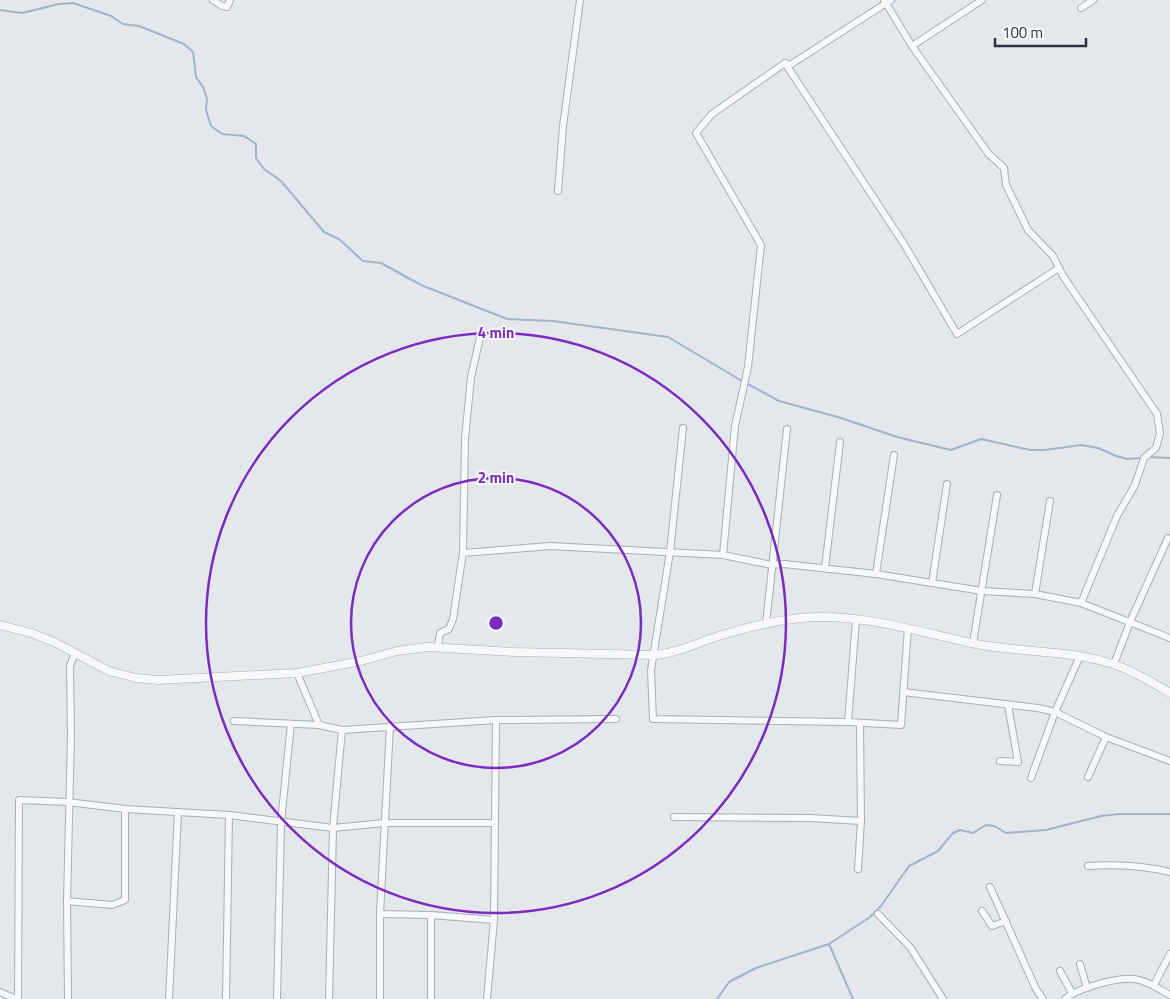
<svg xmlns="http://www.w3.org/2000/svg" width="1170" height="999" font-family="'Titillium Web',sans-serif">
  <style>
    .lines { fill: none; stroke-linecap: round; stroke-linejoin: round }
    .stream { stroke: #9fb4cc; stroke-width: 2 }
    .minor-casing { stroke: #a9aeb7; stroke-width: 8 }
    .tertiary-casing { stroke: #a9aeb7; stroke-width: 9 }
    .minor { stroke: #f7f8fa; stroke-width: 6 }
    .tertiary { stroke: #f7f8fa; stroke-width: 8 }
    .ring { fill: none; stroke: #7b2cbf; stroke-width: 2.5 }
    .centre { fill: #7b2cbf; stroke: #f4f6f9; stroke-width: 2.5 }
    .ring-label { font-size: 15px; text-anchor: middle; font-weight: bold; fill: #7b2cbf; stroke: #f4f6f9; stroke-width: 4; stroke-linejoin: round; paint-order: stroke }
  </style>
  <rect width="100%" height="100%" fill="#e4e7ec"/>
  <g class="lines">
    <g class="stream">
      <polyline points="0,10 22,13 59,4 73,3 111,16 123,24 139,26 184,44 193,52 196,77 203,87 207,99 206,110 211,126 222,134 244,136 256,144 256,158 264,169 281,181 324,232 339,239 363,261 381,263 421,285 507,319 553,321 668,337 742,381"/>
      <polyline points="746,383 779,401 841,418 897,437 951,450 981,439 1030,450 1045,450 1081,445 1098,448 1116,456 1127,459 1142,458"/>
      <polyline points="1149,457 1170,458"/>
      <polyline points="829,944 853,999"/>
      <polyline points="717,999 729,982 756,968 829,944 870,917 881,906 909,866 938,851 953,833 960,830 973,833 986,825 994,826 1006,833 1046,830 1101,816 1120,814 1170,814"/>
    </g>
    <g class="minor-casing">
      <g id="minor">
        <polyline points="213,0 222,6 227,7 230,0"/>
        <polyline points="884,0 912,46 988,153 1004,168 1006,185 1028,230 1053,256 1063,276 1157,414 1160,433 1156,448 1144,458 1135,485 1117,516 1081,603"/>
        <polyline points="1081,8 1093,0"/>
        <polyline points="912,46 982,0"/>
        <polyline points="785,63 904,244 957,334 1059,268"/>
        <polyline points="558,191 563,126 580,0"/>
        <polyline points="683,428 670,552 651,670 653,719 848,722 901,725 908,628"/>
        <polyline points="463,553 550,546 723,555 772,565 784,564 876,574 982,591 1035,594 1081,603 1170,638"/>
        <polyline points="723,555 735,426 748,367 761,245 696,133 712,114 785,63 790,65 891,0"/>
        <polyline points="825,568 840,442"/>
        <polyline points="876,574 894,455"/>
        <polyline points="932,583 947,484"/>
        <polyline points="1035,594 1050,501"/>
        <polyline points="766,624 787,429"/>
        <polyline points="973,643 997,495"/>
        <polyline points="438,646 440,633 449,629 453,619 460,572 463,553 465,439 471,377 481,333"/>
        <polyline points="1114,664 1130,622 1168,538"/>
        <polyline points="297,673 319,725"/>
        <polyline points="903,692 1038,708 1055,712 1106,737 1170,761"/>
        <polyline points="234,721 319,725 342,730 496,720 616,719"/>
        <polyline points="848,722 856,620"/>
        <polyline points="1000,761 1018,762 1008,705"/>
        <polyline points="1088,777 1106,737"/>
        <polyline points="1031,778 1055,712 1080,656"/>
        <polyline points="674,817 810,818 861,821"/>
        <path d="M1088 866C1116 864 1142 865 1170 872"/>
        <polyline points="858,869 861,821 860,723"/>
        <polyline points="990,887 1036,989 1043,999"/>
        <polyline points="67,901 112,905 125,900 125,809"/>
        <polyline points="982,911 992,926 1006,921"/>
        <polyline points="380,914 431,915 494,920"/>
        <polyline points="878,914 910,947 943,999"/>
        <polyline points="431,915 431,999"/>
        <polyline points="1080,964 1087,988"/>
        <polyline points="1060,971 1072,993"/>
        <polyline points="1154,985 1170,954"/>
        <polyline points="0,992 16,999"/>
        <polyline points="18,999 19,800 68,802 125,809 229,815 333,828 384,823 495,823"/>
        <polyline points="68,999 67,901 71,736 70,666 75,653"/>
        <polyline points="169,999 178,812"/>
        <polyline points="226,999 229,815"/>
        <polyline points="277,999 281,822 291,724"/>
        <polyline points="329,999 333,828 342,730"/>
        <polyline points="380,999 380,914 390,726"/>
        <polyline points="487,999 494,920 496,720"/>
        <path d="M1065 999C1078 988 1117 977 1135 979 1148 981 1159 989 1170 995"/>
      </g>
    </g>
    <g class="tertiary-casing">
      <path id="tertiary" d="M0 625 31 633 54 642 109 671 136 678 158 680 297 673 361 661 397 651 427 647 514 652 654 655C678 653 699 642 722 635 747 627 774 621 800 618 856 612 916 631 971 643 1017 653 1067 649 1113 664 1133 671 1152 682 1170 693"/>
    </g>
    <use href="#minor" class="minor"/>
    <use href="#tertiary" class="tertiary"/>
  </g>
  <g class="ring">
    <circle cx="496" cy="623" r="145"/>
    <circle cx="496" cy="623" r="290"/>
  </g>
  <circle cx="496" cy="623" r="8" class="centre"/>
  <g class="ring-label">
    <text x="496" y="338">4 min</text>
    <text x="496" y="483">2 min</text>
  </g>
  <path d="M995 38v8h91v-8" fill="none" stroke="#2b3445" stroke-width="2.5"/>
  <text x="1002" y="38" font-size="15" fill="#2b3445" stroke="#f4f6f9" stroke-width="4" paint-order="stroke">100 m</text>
</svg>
